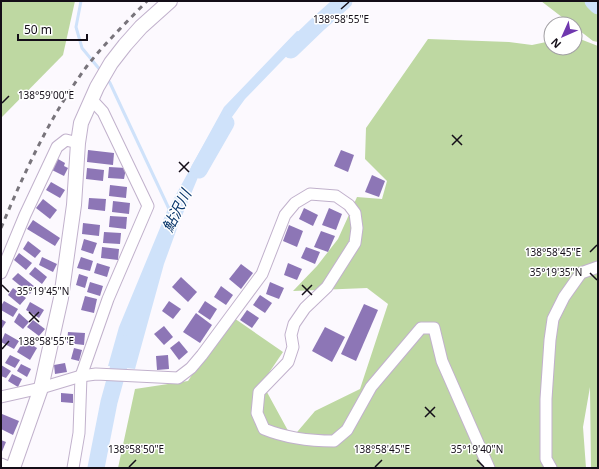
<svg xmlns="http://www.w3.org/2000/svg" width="599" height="469" font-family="'Noto Sans','Noto Sans JP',sans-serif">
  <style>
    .green { fill: #bed8a2 }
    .water { fill: #cfe2fa }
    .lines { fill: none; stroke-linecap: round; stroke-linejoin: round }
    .stream { stroke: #cfe2fa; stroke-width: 3 }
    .river { stroke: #cfe2fa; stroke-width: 17 }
    .building { fill: #8d76b6 }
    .minor-casing { stroke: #c1b1cc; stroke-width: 13 }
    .tertiary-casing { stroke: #c1b1cc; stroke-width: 16 }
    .minor { stroke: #fff; stroke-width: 11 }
    .tertiary { stroke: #fff; stroke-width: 14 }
    .rail { stroke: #78747b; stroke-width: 3; stroke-dasharray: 5 5; stroke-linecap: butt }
    .ticks { fill: none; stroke: #140e18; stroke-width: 1.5 }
    .labels { text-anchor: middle; stroke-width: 3; stroke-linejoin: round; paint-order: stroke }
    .water-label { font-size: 15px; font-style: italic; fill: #0c396d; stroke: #fff }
    .ticks-label { font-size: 10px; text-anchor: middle; fill: #140e18; stroke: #fff; stroke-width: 3; stroke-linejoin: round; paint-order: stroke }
  </style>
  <rect width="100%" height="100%" fill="#fcf9fe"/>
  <g class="green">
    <polygon points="1,1 75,1 63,55 1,118"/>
    <polygon points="541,1 598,1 598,42 593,41 575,27 575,24 571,24"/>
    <polygon points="428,39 509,42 532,45 551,41 551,48 575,48 575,40 580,39 598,46 598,468 591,468 590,387 583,427 586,468 118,468 135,389 188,381 231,316 283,352 262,383 292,438 315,411 360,389 388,304 367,288 293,291 317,266 338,239 357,197 382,199 387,181 365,159 366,128"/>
  </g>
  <polygon class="water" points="297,31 308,34 245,99 211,146 179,223 164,264 135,369 108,366 119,327 167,211 224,107"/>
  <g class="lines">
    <g class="stream">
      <polyline points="81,1 76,27 82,48 101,71"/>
      <polyline points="107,79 110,83 170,211"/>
    </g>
    <g class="river">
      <polyline points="593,1 598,6"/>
      <polyline points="291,50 318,24 344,1"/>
      <polyline points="199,170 226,123"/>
      <polyline points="96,468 109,402 125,344"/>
    </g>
  </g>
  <g class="building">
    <polygon points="88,150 114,153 113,165 87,162"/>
    <polygon points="341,150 354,155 348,172 334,166"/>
    <polygon points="58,159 65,163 64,166 68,168 64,176 52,170"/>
    <polygon points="109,167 126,168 124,179 108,178"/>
    <polygon points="87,168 104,170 103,181 86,179"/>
    <polygon points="372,175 385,181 379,197 365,192"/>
    <polygon points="51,182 65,190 60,198 46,190"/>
    <polygon points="110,185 127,187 126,198 109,196"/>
    <polygon points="89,198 106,199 105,211 88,209"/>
    <polygon points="43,199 57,210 50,219 36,208"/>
    <polygon points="113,201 130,203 129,214 112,212"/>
    <polygon points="304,208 318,215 313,226 299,219"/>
    <polygon points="329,208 342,214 336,230 322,225"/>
    <polygon points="110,216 127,217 126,229 109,227"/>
    <polygon points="33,220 60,238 55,246 27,229"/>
    <polygon points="83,223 100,225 99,236 82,234"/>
    <polygon points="289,225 303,231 297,247 283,241"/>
    <polygon points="321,231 335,236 328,252 314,247"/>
    <polygon points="104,232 121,233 120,244 103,243"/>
    <polygon points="84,239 97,243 93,254 81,250"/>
    <polygon points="28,241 41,251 35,258 23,249"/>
    <polygon points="102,247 119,249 118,260 101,258"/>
    <polygon points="306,247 320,252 315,264 301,258"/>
    <polygon points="19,253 32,263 26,270 14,260"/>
    <polygon points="42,257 57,264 53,272 39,265"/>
    <polygon points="81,257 93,261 90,271 77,268"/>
    <polygon points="97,263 110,267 107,277 94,273"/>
    <polygon points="288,263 302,269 297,280 284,275"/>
    <polygon points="241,264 253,273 241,289 229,279"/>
    <polygon points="35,267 47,277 42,284 29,274"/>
    <polygon points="18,273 35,287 30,294 12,279"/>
    <polygon points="79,274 88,277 85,288 76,285"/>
    <polygon points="181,277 197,292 188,302 172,287"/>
    <polygon points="90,282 103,286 100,296 87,292"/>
    <polygon points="270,282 284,288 279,299 266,294"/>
    <polygon points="221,286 233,295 226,305 214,297"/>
    <polygon points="13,288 26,298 20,305 8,295"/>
    <polygon points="260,295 272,303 265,313 253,305"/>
    <polygon points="85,296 97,299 94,313 81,310"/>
    <polygon points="4,301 18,309 13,317 1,310 1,306"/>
    <polygon points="169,301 181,309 173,319 162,311"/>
    <polygon points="205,301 217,309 210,320 198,312"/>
    <polygon points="30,302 44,310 39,318 26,310"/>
    <polygon points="364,304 378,310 356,361 341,354"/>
    <polygon points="247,310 259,318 252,328 240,320"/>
    <polygon points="19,313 29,322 23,329 14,322"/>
    <polygon points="196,313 212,325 200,343 183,332"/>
    <polygon points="1,319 6,322 1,330"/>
    <polygon points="33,320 45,329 39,336 27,327"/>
    <polygon points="164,326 173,337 164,345 154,334"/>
    <polygon points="325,327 345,337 332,362 312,351"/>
    <polygon points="68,332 85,333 84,345 67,343"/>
    <polygon points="5,333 19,341 14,349 1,342"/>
    <polygon points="24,340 37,348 30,360 17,352"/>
    <polygon points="179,341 188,352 179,360 170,348"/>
    <polygon points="74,348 82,350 79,361 71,359"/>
    <polygon points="10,355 20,360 15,368 5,363"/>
    <polygon points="168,355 169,369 157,370 156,356"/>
    <polygon points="65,363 67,372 55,374 54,365"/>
    <polygon points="21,364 31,369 27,377 17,371"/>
    <polygon points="1,365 11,371 6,378 1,376"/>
    <polygon points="12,374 22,379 18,387 8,381"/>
    <polygon points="61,393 73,394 73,403 61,402"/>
    <polygon points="2,414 19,421 13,435 1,429 1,416"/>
    <polygon points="1,440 6,442 1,454"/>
  </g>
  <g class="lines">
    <g class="minor-casing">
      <g id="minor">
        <polyline points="1,273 25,215 57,147 66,140 78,143"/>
        <path d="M1 397 41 388 81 376 96 374 178 378 191 368 202 355 262 274 285 215 295 203 310 194 336 196 349 205 355 213 357 228 355 243 327 287 305 308 294 324 291 335 293 347 288 362 259 392 257 413 264 429C286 438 310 441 334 441L347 430 371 387 421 328H434L442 361 489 468"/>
        <polyline points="1,464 10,468"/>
        <polyline points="73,468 79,433 81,376 108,299 148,206 103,112 91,99"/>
        <polyline points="551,468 546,459 546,399 550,340 553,319 564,297 581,273 598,267"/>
      </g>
    </g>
    <g class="tertiary-casing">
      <polyline id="tertiary" points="13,468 41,388 61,298 74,205 78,143 81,123 97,87 111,63 125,45 141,27 170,1"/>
    </g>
    <use href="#minor" class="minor"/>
    <use href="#tertiary" class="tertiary"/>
    <path class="rail" d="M1 228C25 171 50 116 87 66 105 43 127 22 147 1"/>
  </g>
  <path class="ticks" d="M341 9 349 2M2 103 9 96M452 135 462 145M452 145 462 135M179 162 189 172M179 172 189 162M590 252 597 245M590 273 597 280M2 285 9 292M302 285 312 295M302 295 312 285M29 312 39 322M29 322 39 312M2 349 9 341M425 407 435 417M425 417 435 407M477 460 484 467M129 467 136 460M375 467 382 460"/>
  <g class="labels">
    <g class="water-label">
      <text transform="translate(177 211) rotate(-63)" y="5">鮎沢川</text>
    </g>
  </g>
  <g class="ticks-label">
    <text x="341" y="23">138°58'55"E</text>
    <text x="46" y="99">138°59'00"E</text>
    <text x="553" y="256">138°58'45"E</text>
    <text x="556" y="276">35°19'35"N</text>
    <text x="43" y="295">35°19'45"N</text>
    <text x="46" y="345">138°58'55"E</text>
    <text x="136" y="453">138°58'50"E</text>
    <text x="382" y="453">138°58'45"E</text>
    <text x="477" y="453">35°19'40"N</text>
  </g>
  <rect width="599" height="469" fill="none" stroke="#140e18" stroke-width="4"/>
  <g transform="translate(563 36) rotate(225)"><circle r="19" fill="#ffffff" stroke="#a19fa3"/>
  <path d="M0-3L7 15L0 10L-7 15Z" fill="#6f37ae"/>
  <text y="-6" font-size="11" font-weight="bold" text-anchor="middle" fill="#140e18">N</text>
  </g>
  <path d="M18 34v6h69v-6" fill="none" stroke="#140e18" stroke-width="2"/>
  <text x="24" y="34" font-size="12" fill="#140e18" stroke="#ffffff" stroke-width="3" paint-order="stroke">50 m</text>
</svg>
